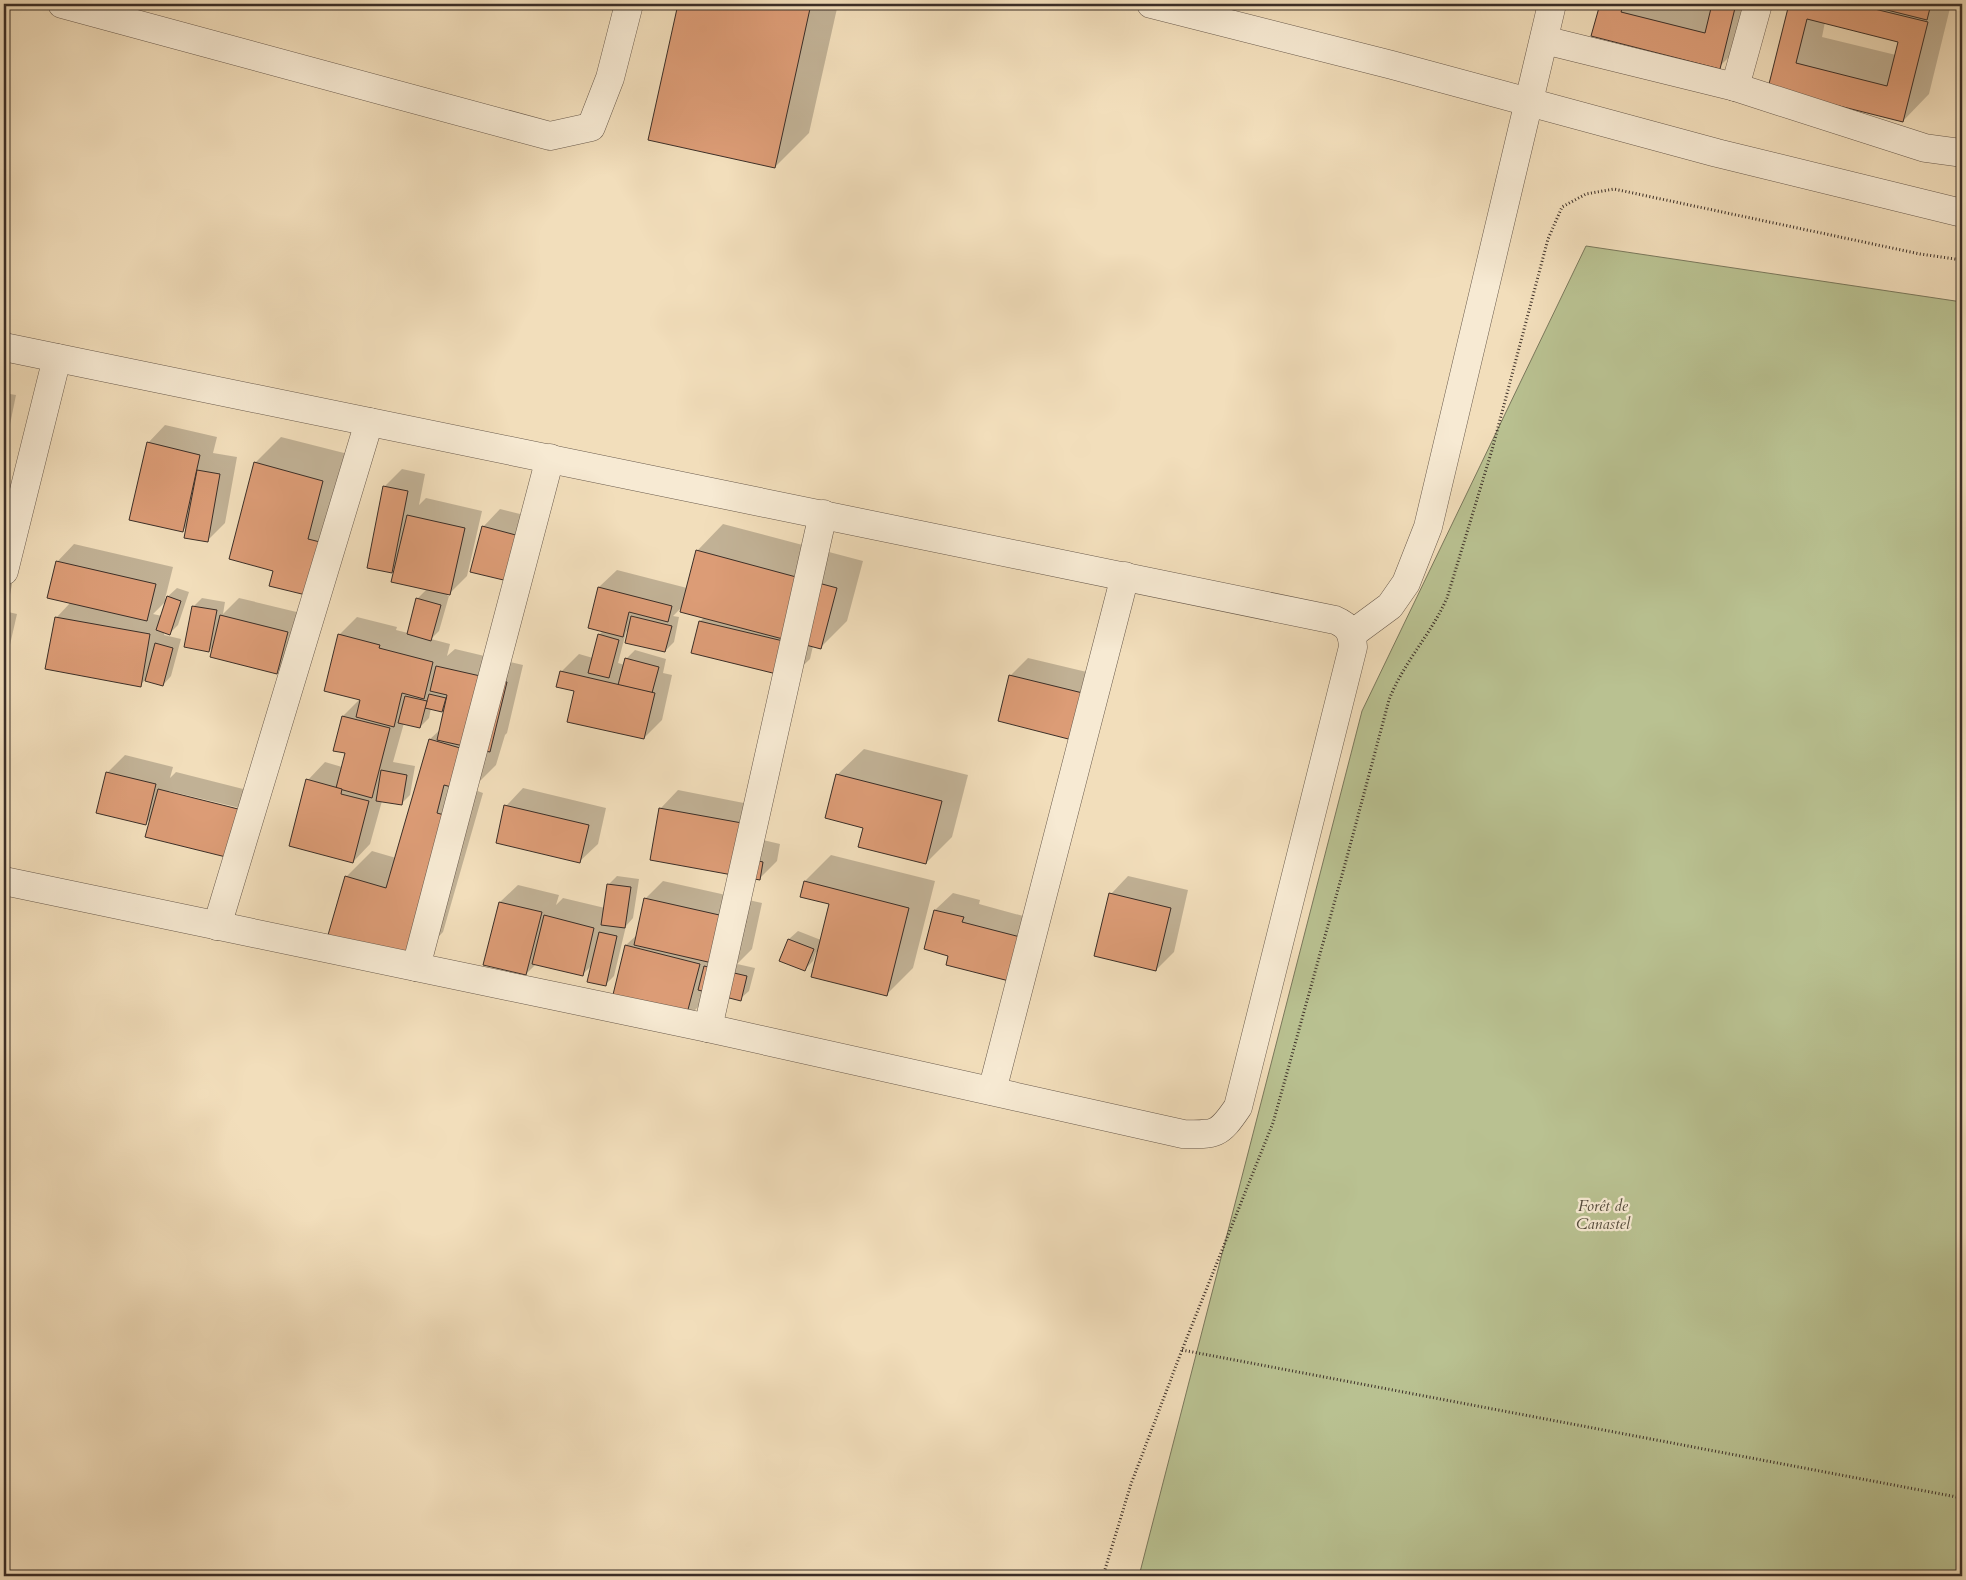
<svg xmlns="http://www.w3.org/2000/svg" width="1966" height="1580" font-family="Cardo,serif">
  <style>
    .green { fill: #b9c191; stroke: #7a785c }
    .shadow { fill: #0003; fill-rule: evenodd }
    .building { fill: #dc9c76; stroke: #3b2e27; fill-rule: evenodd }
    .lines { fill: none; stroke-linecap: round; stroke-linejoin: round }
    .street-casing { stroke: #695a4c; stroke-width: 29 }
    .path { stroke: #3b2e27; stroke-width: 3; stroke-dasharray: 1 2.5; stroke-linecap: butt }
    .street { stroke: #f7ead3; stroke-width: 28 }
    .labels { text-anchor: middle; stroke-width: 4.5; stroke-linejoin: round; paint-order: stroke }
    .park-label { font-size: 16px; font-style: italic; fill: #544b3c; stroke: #f7ead3 }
  </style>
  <rect width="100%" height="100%" fill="#f2debb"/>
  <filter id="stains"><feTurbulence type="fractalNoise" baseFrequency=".004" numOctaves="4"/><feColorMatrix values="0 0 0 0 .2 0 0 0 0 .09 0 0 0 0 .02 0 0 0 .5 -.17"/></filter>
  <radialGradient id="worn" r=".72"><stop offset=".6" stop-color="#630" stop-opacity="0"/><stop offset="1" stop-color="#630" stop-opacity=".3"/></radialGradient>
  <polygon class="green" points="1586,246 1962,302 1962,1576 1139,1576 1362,711"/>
  <g class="shadow">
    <polygon points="679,4 838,4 809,133 775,167 649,139"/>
    <polygon points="1601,4 1755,4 1745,41 1719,67 1593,35"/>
    <path d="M1790 4H1951L1929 94 1903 121 1769 88ZM1825 22 1900 41 1896 55 1822 37Z"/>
    <polygon points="4,393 16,395 4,454"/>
    <polygon points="165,425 217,437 213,453 237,457 225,523 207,541 188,525 182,531 148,443"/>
    <polygon points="281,437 348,454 350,517 271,585 274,570 255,463"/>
    <polygon points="402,469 425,474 419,505 426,498 482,511 467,576 447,596 449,596 439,631 431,639 450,644 447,656 455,649 523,665 507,733 505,735 496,765 472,789 483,793 443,932 417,959 346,877 372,851 396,858 430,739 441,729 446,706 442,711 431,708 429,718 420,727 404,723 393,762 415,766 410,795 401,804 382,801 370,844 353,862 308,780 325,762 342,767 346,752 343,716 360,699 339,635 357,617 397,627 396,630 408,633 418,598 427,589 396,567 391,572 384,487"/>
    <polygon points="500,509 544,520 533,564 483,527"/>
    <polygon points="723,524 863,561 847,621 820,648 813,646 810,659 792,676 700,621 705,617 682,607 673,616 679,617 674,642 665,651 630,628 626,632 618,663 625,665 626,659 635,650 666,659 663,673 672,675 662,720 644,738 576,690 561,672 579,654 593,658 599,635 603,631 599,587 617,570 687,588 697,551"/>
    <path d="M74 544 173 567 165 599 177 588 189 592 178 625 170 633 164 632V635L181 639 171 676 163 685 145 680 140 685 56 618 71 602 57 562ZM167 600 162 616 153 614Z"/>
    <polygon points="4,582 12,584 8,606 4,610"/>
    <polygon points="202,598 225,602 223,614 239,598 305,614 294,655 277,672 214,646 209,651 194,606"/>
    <polygon points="4,611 17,614 4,671"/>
    <polygon points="1028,658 1112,678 1101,724 1011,675"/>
    <polygon points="864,749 968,775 952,837 926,863 864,827 837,775"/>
    <path d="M125 755 173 767 170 778 176 772 259 793 247 839 151 818 146 823 107 773ZM169 791 248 810V813L169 793Z"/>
    <polygon points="523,788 606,808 598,844 580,861 506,806"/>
    <polygon points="678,790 769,808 763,840 780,844 777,861 759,879 651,859 661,808"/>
    <polygon points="831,855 935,881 913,968 886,995 818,953 816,952 813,961 804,970 781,961 789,939 798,931 821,940 831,903 805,881"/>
    <polygon points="617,876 639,879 633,918 626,926 614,976 605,985 592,965 582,975 536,964 526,974 500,902 518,885 559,895 556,905 563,898 605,908 608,885"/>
    <polygon points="1128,876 1188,890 1174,952 1156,970 1111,894"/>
    <polygon points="663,881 762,903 752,949 737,964 755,968 749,991 740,999 706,991 703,1002 685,1020 626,945 638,934 646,898"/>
    <polygon points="953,893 980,900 979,904 1045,922 1035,964 950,955 935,910"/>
  </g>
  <g class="building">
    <polygon points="678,4 811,4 775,168 648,140"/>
    <polygon points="1600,4 1624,4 1621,12 1705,33 1712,4 1736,4 1720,69 1591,36"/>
    <path d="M1789 4H1854L1928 22 1903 122 1768 88ZM1807 19 1898 42 1887 86 1796 63Z"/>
    <polygon points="1863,4 1931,4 1927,20"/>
    <polygon points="147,442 200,455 183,532 129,520"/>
    <polygon points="254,462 323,481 308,539 324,543 310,596 269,586 273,571 229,559"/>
    <polygon points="197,470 220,474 208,542 184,538"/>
    <polygon points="383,486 408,491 392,573 367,568"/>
    <polygon points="407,515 465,528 450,595 391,582"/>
    <polygon points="482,526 527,538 516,583 470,572"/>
    <polygon points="696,550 837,588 821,649 680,612"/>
    <polygon points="56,561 156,584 147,621 47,598"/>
    <polygon points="598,587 672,606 668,622 629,612 623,637 588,628"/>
    <polygon points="167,596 181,601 170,635 156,630"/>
    <polygon points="416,598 441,605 431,641 407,634"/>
    <polygon points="192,606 217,610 209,652 184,647"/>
    <polygon points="220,615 288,632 277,674 210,657"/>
    <polygon points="631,616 672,626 665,652 625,643"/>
    <polygon points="55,617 150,634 141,687 45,669"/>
    <polygon points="699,621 800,645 793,678 691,653"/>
    <polygon points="338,634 380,645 379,648 433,662 424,699 402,693 394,727 356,717 360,700 324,691"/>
    <polygon points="598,634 619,640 609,678 588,673"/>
    <polygon points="155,643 173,648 163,686 145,681"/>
    <polygon points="625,658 659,667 652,693 618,685"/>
    <polygon points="436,666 507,682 490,752 437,740 447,695 430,691"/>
    <polygon points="560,671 655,693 644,739 567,722 574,691 556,687"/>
    <polygon points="1009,675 1095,696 1084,743 998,721"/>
    <polygon points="429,694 446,698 442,712 425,708"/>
    <polygon points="405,696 427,701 420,728 398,723"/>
    <polygon points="342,716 390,728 372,798 336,788 345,753 333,751"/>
    <polygon points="429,739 481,754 470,792 444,785 437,813 458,819 417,960 328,935 345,876 386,888"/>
    <polygon points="381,770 407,775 402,805 376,801"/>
    <polygon points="106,772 156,784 146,825 96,813"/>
    <polygon points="836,774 942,801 926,864 858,847 863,828 825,818"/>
    <polygon points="306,779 342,789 341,794 369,801 353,863 289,846"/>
    <polygon points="158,789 242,810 230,858 145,837"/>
    <polygon points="504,805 589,825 580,863 496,843"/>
    <polygon points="659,808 753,825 746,858 763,862 760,880 650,860"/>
    <polygon points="804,881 909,908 887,996 811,977 829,904 800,897"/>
    <polygon points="607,884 631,887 625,928 601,925"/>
    <polygon points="1109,893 1171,908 1156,971 1094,956"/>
    <polygon points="644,898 746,921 734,968 634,945"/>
    <polygon points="499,902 542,912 526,975 483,965"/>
    <polygon points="934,910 964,917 962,922 1028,939 1017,983 946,965 948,956 924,949"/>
    <polygon points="544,915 594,928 583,976 532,964"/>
    <polygon points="599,932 617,936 606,986 587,982"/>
    <polygon points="788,939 814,949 805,971 779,961"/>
    <polygon points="625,945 700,964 685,1021 611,1003"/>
    <polygon points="704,966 747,976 741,1001 698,990"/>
  </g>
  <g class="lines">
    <g class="street-casing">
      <g id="street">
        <polyline points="62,4 550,136 591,127 610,78 629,4"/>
        <polyline points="1151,4 1392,65 1717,153 1962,213"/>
        <polyline points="1544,40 1735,87 1925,148 1962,153"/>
        <polyline points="1735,87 1758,4"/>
        <path d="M4 347 1335 620C1349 626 1352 632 1353 647L1238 1107C1219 1135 1216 1135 1183 1134L708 1028 4 881"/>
        <polyline points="4,571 57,358"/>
        <polyline points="1352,634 1390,606 1406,583 1428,527 1552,4"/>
        <polyline points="217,926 369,422"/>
        <polyline points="416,967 550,458"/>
        <polyline points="708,1028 823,514"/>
        <polyline points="992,1091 1125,576"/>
      </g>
    </g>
    <g class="path">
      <polyline points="1182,1350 1962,1498"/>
      <path d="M1103 1576 1131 1484 1182 1350 1273 1123 1347 857 1389 700C1403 663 1430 636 1447 598L1492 450 1548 239 1562 207 1586 194 1614 189 1920 254 1962 260"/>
    </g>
    <use href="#street" class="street"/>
  </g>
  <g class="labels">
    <g class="park-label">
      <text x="1603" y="1211">Forêt de<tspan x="1603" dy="18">Canastel</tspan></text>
    </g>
  </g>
  <rect width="1966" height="1580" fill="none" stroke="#f2debb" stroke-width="20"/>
  <rect x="5" y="5" width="1956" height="1570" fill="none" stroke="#3b2e27" stroke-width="2.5"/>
  <rect x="10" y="10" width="1946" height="1560" fill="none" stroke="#3b2e27"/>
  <rect width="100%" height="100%" filter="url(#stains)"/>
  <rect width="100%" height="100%" fill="url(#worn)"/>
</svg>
